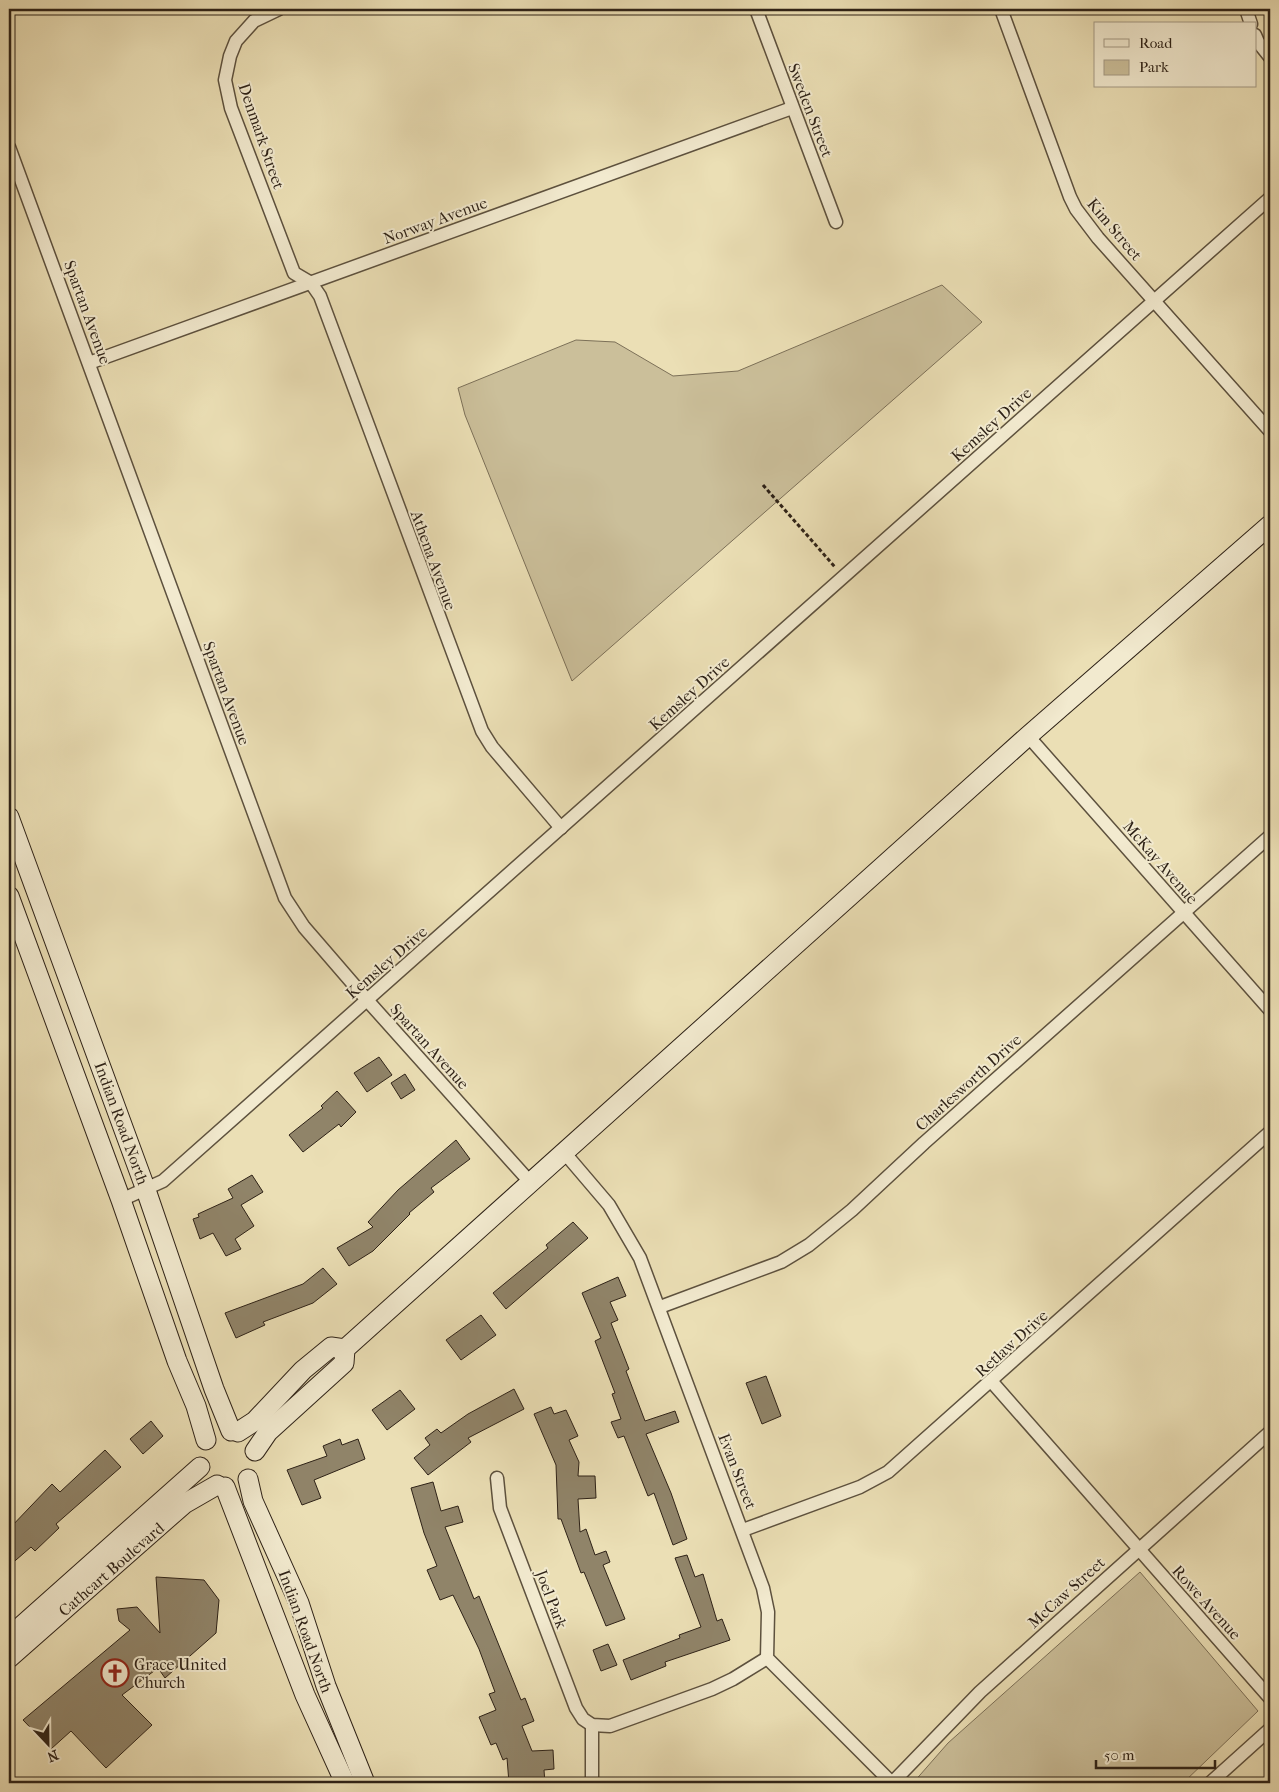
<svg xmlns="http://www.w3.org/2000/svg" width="1279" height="1792" font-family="'IM FELL French Canon',serif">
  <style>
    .green { fill: #cbbf9a; stroke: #7c7058 }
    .building { fill: #908469; stroke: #2e2217 }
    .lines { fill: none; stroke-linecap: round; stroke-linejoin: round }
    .street-casing { stroke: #5d513e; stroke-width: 15 }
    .secondary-casing { stroke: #2e2217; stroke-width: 21 }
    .path { stroke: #2e2217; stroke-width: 3; stroke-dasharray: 4 2.5; stroke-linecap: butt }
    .street { stroke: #f2eacf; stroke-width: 12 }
    .secondary { stroke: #f2eacf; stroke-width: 19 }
    .labels { text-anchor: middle; stroke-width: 4; stroke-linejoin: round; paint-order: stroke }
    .street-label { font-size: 16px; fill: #2e2217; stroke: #f2eacf }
    .poi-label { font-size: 16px; fill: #2e2217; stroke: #f2eacf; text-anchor: start }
  </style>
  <rect width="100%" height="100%" fill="#ebdfb5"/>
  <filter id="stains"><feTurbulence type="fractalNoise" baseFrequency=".004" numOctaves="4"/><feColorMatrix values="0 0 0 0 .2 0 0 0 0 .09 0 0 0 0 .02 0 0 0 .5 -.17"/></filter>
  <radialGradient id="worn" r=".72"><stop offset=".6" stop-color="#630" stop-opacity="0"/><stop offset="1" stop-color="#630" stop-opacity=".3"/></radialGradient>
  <g class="green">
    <polygon points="942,285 982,322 572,681 465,415 458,388 576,340 615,342 673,376 738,371"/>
    <polygon points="1140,1572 1258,1711 1183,1783 913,1783 948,1743"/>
  </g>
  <g class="building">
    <polygon points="379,1057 392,1075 367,1092 354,1073"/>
    <polygon points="405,1074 415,1090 401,1099 391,1083"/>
    <polygon points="337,1091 356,1112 341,1127 339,1124 303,1152 289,1135 323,1108 321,1106"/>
    <polygon points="456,1140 470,1159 431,1188 434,1192 409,1213 410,1214 373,1251 349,1266 337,1248 373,1227 368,1222 398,1190"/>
    <polygon points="252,1175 263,1192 241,1205 254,1226 235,1239 241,1249 226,1256 213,1233 200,1239 193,1219 199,1217 198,1214 233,1198 228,1189"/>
    <polygon points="573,1222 588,1238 506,1309 493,1293 548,1248 546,1245"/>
    <polygon points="323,1268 337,1284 313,1303 263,1322 265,1325 236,1338 225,1313 303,1284"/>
    <polygon points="618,1277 626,1296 610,1302 618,1320 611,1323 629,1369 626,1371 645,1421 675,1411 679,1422 646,1434 671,1493 687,1539 673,1545 654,1493 648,1496 624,1436 618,1438 611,1422 621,1419 612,1394 615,1393 595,1341 601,1338 582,1293"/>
    <polygon points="481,1315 496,1335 461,1360 446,1340"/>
    <polygon points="766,1376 781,1416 762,1424 746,1383"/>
    <polygon points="514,1389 524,1409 468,1438 471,1442 428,1475 414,1458 430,1445 425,1438 437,1429 441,1433 468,1414"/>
    <polygon points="400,1390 415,1409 387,1430 372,1410"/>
    <polygon points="551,1407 554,1414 566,1410 578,1436 569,1440 579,1462 578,1476 595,1476 596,1498 578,1499 580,1532 586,1529 595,1555 606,1551 610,1562 603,1565 625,1619 606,1626 584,1572 581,1573 561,1519 558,1519 556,1465 534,1414"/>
    <polygon points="151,1421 163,1436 143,1454 130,1439"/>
    <polygon points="340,1439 342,1445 358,1439 365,1459 314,1480 321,1498 302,1505 287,1470 327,1456 323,1446"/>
    <polygon points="105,1450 121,1467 56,1524 59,1528 35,1551 31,1547 9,1566 9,1529 52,1484 60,1492"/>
    <polygon points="433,1482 441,1511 458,1506 463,1522 445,1527 474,1599 479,1596 521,1700 525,1698 534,1721 522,1726 532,1751 553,1750 554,1769 544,1770 545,1783 509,1783 507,1758 503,1760 496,1743 491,1745 479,1717 496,1710 489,1694 495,1692 479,1649 453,1595 440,1600 427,1570 437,1566 424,1533 411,1488"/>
    <polygon points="687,1555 695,1577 703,1574 717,1621 722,1619 730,1640 665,1662 666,1666 631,1680 623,1660 680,1638 679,1635 701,1627 675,1558"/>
    <polygon points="156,1577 204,1580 219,1600 216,1633 165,1678 158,1668 122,1695 152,1725 106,1768 71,1731 51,1749 23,1720 130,1630 119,1621 117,1609 137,1607 160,1633"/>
    <polygon points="608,1644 617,1665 601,1671 593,1650"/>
  </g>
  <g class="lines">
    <g class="street-casing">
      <g id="street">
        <polyline points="279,9 254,21 236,41 230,56 225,80 231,108 294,273 311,283 320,296 482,731 492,747 561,828"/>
        <polyline points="756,9 836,222"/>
        <polyline points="1001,9 1070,197 1076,209 1098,238 1270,431"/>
        <polyline points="1246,9 1251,24"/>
        <polyline points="1255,35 1258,42 1270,57"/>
        <polyline points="9,147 285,898 304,927 367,1000 530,1182"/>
        <polyline points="89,363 792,108"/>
        <polyline points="1028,736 1270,1010"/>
        <polyline points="563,1151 609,1205 640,1258 763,1588 768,1612 767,1658 892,1783"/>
        <polyline points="121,1200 163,1181 1270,198"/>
        <polyline points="660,1307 781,1262 809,1245 852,1210 924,1143 1270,836"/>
        <polyline points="992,1382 1270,1698"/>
        <polyline points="497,1478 500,1508 576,1708 583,1719 592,1725 610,1726 712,1689 733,1679 767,1658"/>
        <polyline points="743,1530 860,1487 888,1472 1270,1132"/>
        <polyline points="592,1725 592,1783"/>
        <polyline points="892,1783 980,1692 1270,1432"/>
        <polyline points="1210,1783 1270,1729"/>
      </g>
    </g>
    <g class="secondary-casing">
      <g id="secondary">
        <polyline points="9,817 146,1190 214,1389 231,1431"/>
        <polyline points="9,896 121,1200 177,1361 196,1406 206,1440"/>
        <polyline points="238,1432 255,1421 303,1370 331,1347 345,1349"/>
        <polyline points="255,1451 268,1432 344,1363 345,1349 1028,736 1270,525"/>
        <polyline points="248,1479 253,1501 299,1603 326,1686 365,1783"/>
        <polyline points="225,1487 305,1695 345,1783"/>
        <polyline points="9,1637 200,1467"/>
        <polyline points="9,1658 184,1504 217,1485"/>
      </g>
    </g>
    <polyline class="path" points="763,485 835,567"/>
    <use href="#street" class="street"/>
    <use href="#secondary" class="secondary"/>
  </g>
  <defs>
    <g id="church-ring" transform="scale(1.4375)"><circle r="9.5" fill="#f2eacf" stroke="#8f2418" stroke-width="1.5"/><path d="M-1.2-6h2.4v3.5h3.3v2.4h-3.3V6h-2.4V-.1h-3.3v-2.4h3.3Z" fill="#8f2418"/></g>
  </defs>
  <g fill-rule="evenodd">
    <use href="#church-ring" x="115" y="1673"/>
  </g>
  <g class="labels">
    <g class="street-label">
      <text transform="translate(811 110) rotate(69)" y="6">Sweden Street</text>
      <text transform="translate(262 136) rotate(71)" y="6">Denmark Street</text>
      <text transform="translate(435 220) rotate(-20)" y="6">Norway Avenue</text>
      <text transform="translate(1115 229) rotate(50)" y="6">Kim Street</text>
      <text transform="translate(88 312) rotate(70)" y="6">Spartan Avenue</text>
      <text transform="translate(991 424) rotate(-42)" y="6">Kemsley Drive</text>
      <text transform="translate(434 560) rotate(70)" y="6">Athena Avenue</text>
      <text transform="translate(227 693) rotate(70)" y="6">Spartan Avenue</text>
      <text transform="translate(689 693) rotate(-42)" y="6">Kemsley Drive</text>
      <text transform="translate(1161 862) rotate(49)" y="6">McKay Avenue</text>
      <text transform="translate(386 962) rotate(-41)" y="6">Kemsley Drive</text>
      <text transform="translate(430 1046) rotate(48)" y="6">Spartan Avenue</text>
      <text transform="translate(968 1082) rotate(-42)" y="6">Charlesworth Drive</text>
      <text transform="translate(122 1123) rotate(70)" y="6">Indian Road North</text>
      <text transform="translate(1011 1343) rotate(-42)" y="6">Retlaw Drive</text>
      <text transform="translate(738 1471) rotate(69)" y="6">Evan Street</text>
      <text transform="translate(111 1569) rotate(-41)" y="6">Cathcart Boulevard</text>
      <text transform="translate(1066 1592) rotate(-42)" y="6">McCaw Street</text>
      <text transform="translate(552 1599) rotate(69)" y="6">Joel Park</text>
      <text transform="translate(1207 1602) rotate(48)" y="6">Rowe Avenue</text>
      <text transform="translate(306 1631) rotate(70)" y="6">Indian Road North</text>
    </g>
    <g class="poi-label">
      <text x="134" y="1670">Grace United<tspan x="134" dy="18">Church</tspan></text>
    </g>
  </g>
  <rect width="1279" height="1792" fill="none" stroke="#ebdfb5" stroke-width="30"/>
  <rect x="10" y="10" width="1259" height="1772" fill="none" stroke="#2e2217" stroke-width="2.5"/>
  <rect x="15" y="15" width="1249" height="1762" fill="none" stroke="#2e2217"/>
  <rect x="1094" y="22" width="162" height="65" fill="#f2eacf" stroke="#a49a85"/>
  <rect x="1104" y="39" width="25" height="8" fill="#f2eacf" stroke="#a49a85"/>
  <text x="1139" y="48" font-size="15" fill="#2e2217">Road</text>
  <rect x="1104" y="60" width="25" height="15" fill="#cbbf9a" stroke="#a49a85"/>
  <text x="1139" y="72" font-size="15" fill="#2e2217">Park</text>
  <g transform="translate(48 1744) rotate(158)" stroke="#f2eacf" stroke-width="4" paint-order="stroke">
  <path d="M0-4L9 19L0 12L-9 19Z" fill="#2e2217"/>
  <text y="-8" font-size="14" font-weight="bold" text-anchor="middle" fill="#2e2217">N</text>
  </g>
  <path d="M1096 1760v8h119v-8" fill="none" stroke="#2e2217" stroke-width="2.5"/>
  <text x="1104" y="1760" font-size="15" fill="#2e2217" stroke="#f2eacf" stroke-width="4" paint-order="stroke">50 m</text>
  <rect width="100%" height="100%" filter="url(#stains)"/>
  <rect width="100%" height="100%" fill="url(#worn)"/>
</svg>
